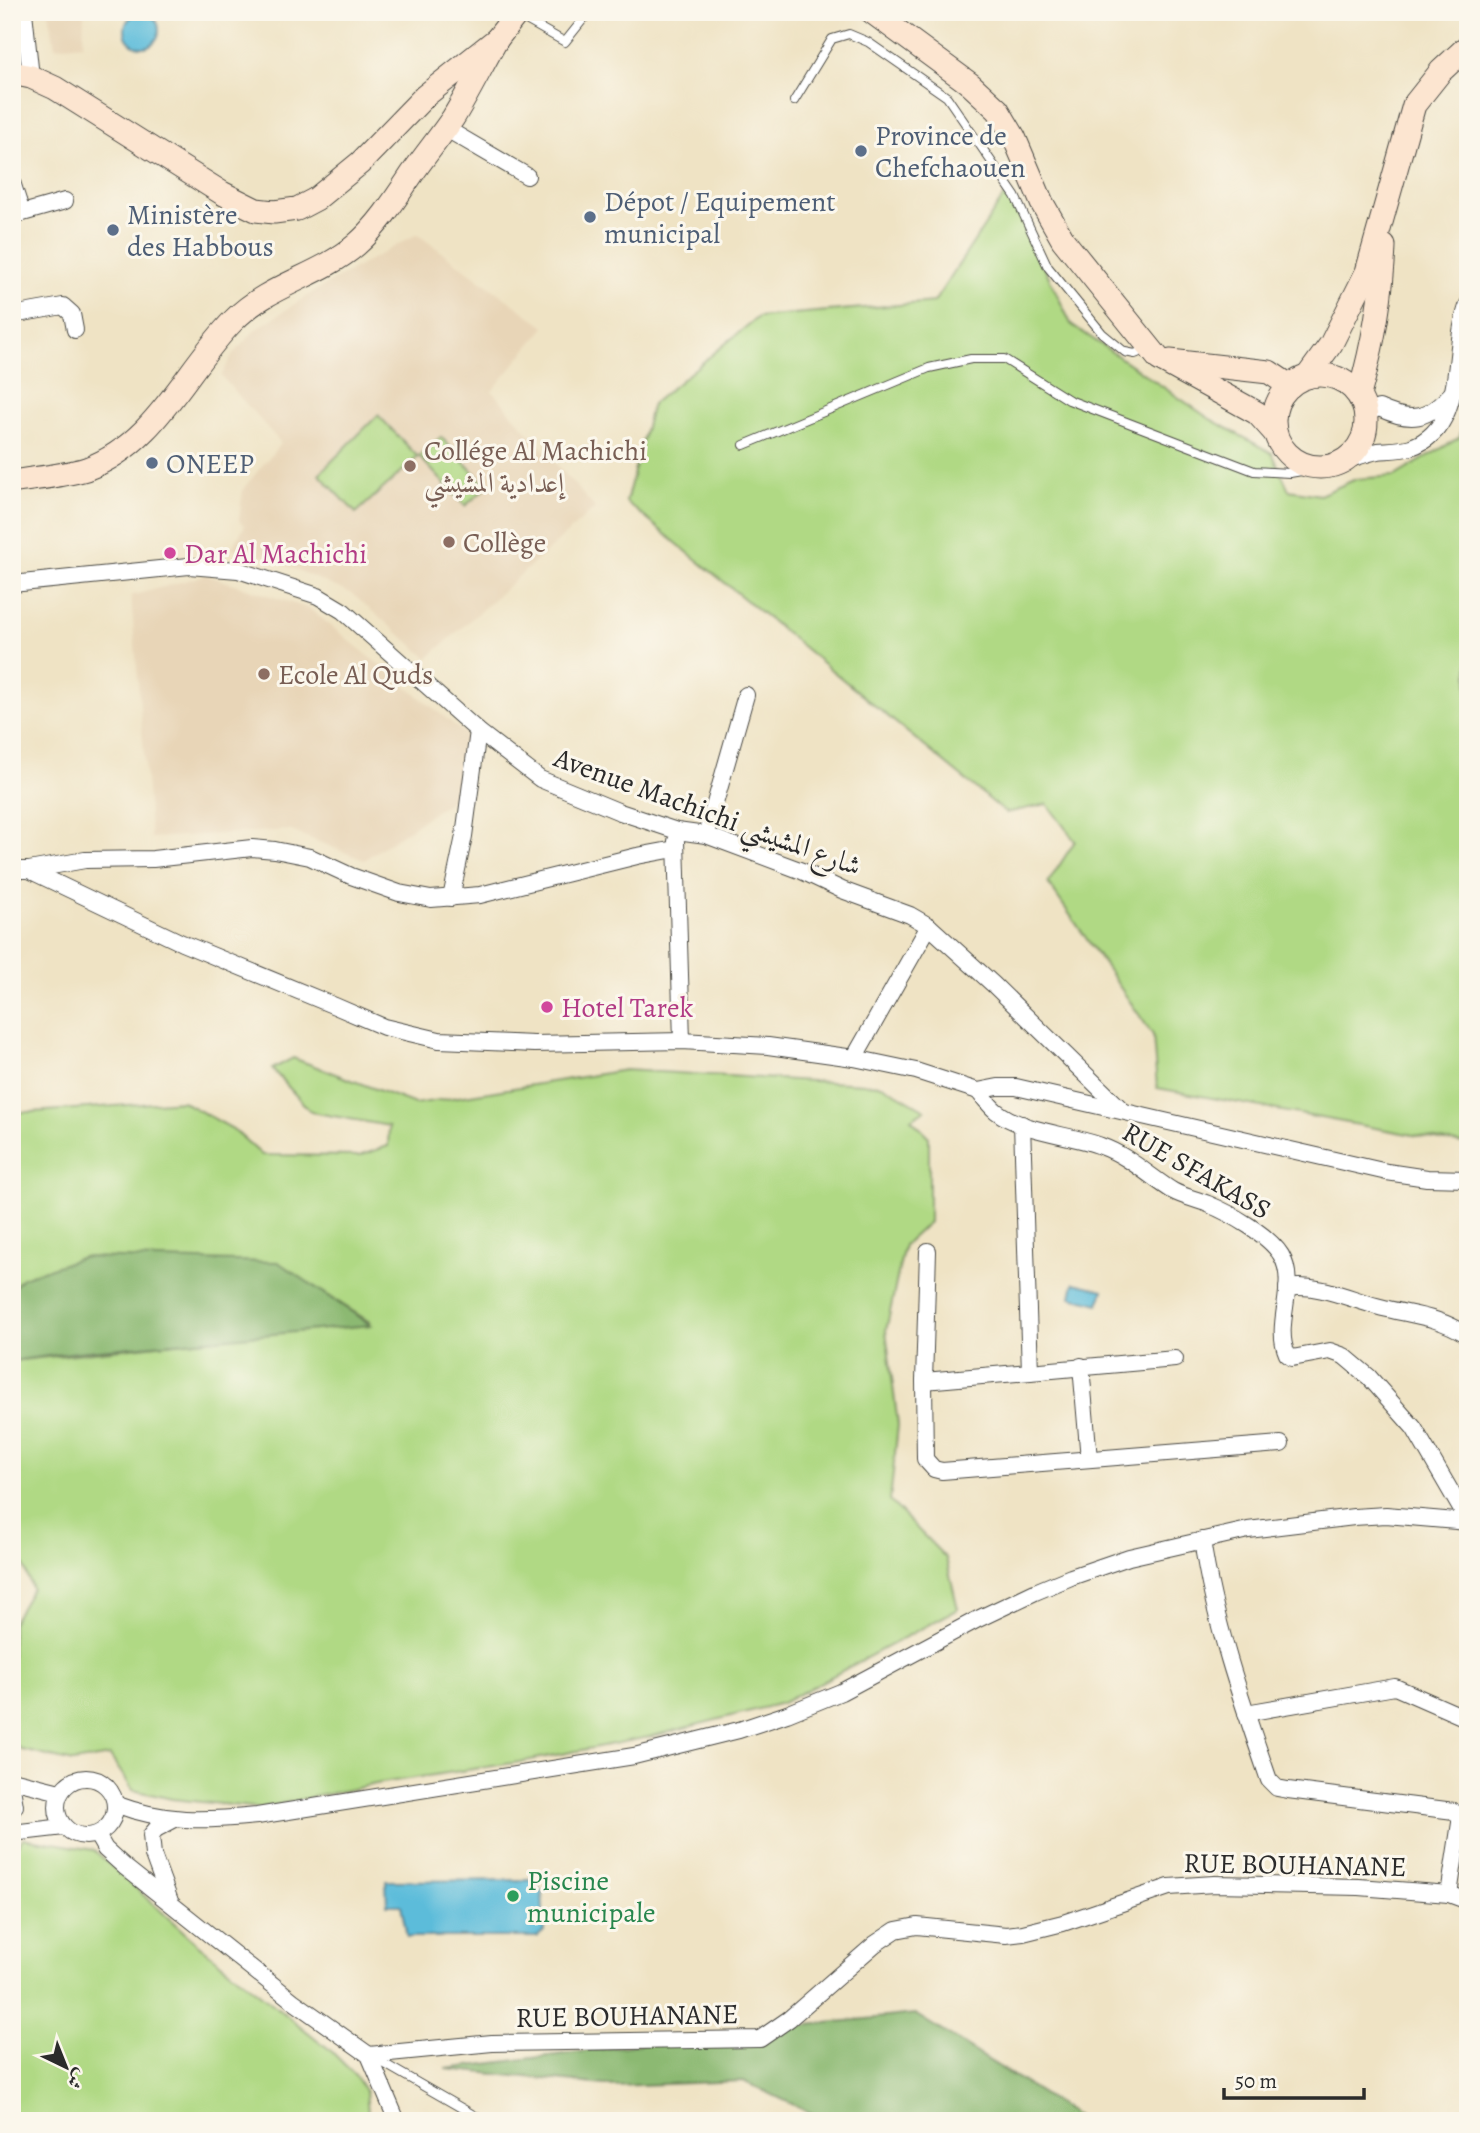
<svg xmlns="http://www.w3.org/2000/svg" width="1480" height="2133" font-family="Alegreya,Amiri,serif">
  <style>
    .built { fill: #e8d5b7 }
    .green { fill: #b0d984; stroke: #6e8258; stroke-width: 2 }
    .forest { fill: #8cb972; stroke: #5c724e; stroke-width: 2 }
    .water { fill: #5cbcda; stroke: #447482; stroke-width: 2 }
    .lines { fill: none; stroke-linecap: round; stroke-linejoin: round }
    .lane-casing { stroke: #484742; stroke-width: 10 }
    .street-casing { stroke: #484742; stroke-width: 18 }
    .secondary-casing { stroke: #484742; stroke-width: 25 }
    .lane { stroke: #fff; stroke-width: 8 }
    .street { stroke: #fff; stroke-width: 16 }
    .secondary { stroke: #fce5d0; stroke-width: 23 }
    .service-dot { fill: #5c6f8a; stroke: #fbf7ec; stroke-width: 2.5 }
    .education-dot { fill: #8d6e63; stroke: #fbf7ec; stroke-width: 2.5 }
    .hotel-dot { fill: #d1479c; stroke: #fbf7ec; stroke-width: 2.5 }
    .leisure-dot { fill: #2e9e5b; stroke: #fbf7ec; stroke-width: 2.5 }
    .labels { text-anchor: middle; stroke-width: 6; stroke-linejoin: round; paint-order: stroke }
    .service-label { font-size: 28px; fill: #4e5e75; stroke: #fbf7ec; text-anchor: start }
    .education-label { font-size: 28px; fill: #785e54; stroke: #fbf7ec; text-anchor: start }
    .hotel-label { font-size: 28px; fill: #b23c85; stroke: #fbf7ec; text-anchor: start }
    .street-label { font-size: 28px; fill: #2b2b2b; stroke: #fbf7ec }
    .leisure-label { font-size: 28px; fill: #27864d; stroke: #fbf7ec; text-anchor: start }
  </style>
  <rect width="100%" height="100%" fill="#fbf7ec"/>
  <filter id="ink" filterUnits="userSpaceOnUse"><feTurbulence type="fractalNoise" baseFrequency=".0143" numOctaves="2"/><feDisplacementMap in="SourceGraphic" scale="14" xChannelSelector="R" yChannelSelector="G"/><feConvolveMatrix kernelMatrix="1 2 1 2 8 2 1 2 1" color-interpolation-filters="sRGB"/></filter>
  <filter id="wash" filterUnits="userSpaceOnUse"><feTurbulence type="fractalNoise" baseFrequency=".00686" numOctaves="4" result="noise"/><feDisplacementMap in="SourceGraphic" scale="28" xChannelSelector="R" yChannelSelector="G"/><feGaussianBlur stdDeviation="1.57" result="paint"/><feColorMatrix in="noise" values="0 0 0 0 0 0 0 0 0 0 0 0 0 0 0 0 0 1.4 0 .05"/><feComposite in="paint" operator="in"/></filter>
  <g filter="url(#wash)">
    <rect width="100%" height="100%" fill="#efe3c4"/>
    <g class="built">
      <polygon points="49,12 84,12 83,44 55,47"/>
      <polygon points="417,234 545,327 492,391 595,508 428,658 352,594 269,558 232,548 245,525 239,521 243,489 281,443 221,376 234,353 255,330 313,292"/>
      <polygon points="206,575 310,609 473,740 463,792 364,860 289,830 151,838 131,596"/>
    </g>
    <g class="green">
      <polygon points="1008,190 1071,324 1210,419 1272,453 1289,490 1320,495 1356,479 1395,476 1460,437 1468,401 1468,1145 1157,1088 1153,1035 1048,883 1075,841 1047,804 1006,813 626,502 652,404 758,317 934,302"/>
      <polygon points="378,415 418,457 356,513 319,474"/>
      <polygon points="441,437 487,487 465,506 419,456"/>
      <polygon points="293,1058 415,1104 625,1070 882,1085 925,1110 911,1119 929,1137 929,1222 904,1245 886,1331 898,1425 890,1501 946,1558 958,1609 782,1703 649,1737 520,1762 381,1783 260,1808 172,1799 133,1790 110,1756 73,1762 22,1750 12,1743 12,1623 32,1589 19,1552 12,1543 12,1361 370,1322 277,1263 12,1290 12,1112 33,1112 182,1101 233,1129 262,1155 359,1156 388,1146 389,1126 311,1112 272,1069"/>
      <polygon points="23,1838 94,1850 196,1943 329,2049 355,2075 366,2092 369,2121 12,2121 12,1853"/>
    </g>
    <g class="forest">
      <polygon points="83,1257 278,1262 371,1325 78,1352 12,1361 12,1289 22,1278"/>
      <polygon points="915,2014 1085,2121 828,2121 743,2081 614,2086 446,2069 737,2032"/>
    </g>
    <g class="water">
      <circle cx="142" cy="30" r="17"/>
      <polygon points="1074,1283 1103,1290 1099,1304 1071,1297"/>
      <polygon points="531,1880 542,1892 544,1931 537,1937 407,1937 401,1905 387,1905 386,1881"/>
    </g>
  </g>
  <g filter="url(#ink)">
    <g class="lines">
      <g class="lane-casing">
        <g id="lane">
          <polyline points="519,16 565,42 589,12"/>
          <polyline points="794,101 832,39 849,34 868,42 947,97 1015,196 1048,267 1102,333 1125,352 1135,354 1149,348"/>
          <polyline points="744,445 929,368 971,359 1004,359 1069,400 1254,471 1290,473 1319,468"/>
          <polyline points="371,2056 484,2121"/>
        </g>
      </g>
      <g class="street-casing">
        <g id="street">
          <polyline points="24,12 31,77"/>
          <polyline points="445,128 527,176"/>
          <polyline points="12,182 22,213"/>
          <polyline points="12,216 65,201"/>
          <polyline points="12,315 63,306 72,314 75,330"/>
          <path d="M1366 413 1379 408C1411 423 1427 420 1451 394"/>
          <path d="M1347 460C1357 457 1368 453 1378 451 1389 450 1401 450 1411 447 1468 427 1450 349 1468 304"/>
          <polyline points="12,584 189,566 238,570 318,596 343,611 478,731 540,779 620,812 677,831 706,835 802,871 842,890 910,915 929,926 994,985 1121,1109"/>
          <polyline points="706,835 746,695"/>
          <polyline points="676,841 682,1041"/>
          <polyline points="12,870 29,870 182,943 335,1006 384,1027 439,1040 534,1044 682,1041 768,1046 854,1058 916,1071 978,1091 998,1087 1016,1087 1387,1172 1427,1178 1468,1179"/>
          <polyline points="29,870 85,860 153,859 252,848 275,850 310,857 351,876 399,893 431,899 480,895 637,856 675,849"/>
          <polyline points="451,898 464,836 478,731"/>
          <polyline points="854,1058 929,926"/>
          <path d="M978 1091C984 1098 989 1105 996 1111 1022 1132 1070 1134 1101 1146 1129 1156 1149 1176 1173 1191 1184 1197 1196 1199 1208 1204 1230 1213 1269 1235 1281 1255 1299 1285 1273 1323 1287 1354L1292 1358 1330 1351 1344 1356 1369 1377 1414 1428 1468 1521"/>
          <polyline points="928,1251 924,1381 1030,1372 1022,1124"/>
          <path d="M1287 1288C1316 1283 1348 1298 1376 1306 1412 1316 1433 1314 1468 1335"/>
          <polyline points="1081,1366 1089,1459"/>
          <polyline points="1030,1372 1175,1359"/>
          <polyline points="924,1381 925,1459 934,1469 942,1471 1281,1444"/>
          <path d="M1202 1540C1214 1622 1242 1702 1269 1780L1277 1788 1288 1790 1454 1811 1460 1818V1823L1449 1894"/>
          <polyline points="1246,1713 1395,1687 1468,1719"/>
          <circle cx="86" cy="1807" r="29"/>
          <polyline points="12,1780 60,1792"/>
          <polyline points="12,1788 15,1806 12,1810"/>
          <path d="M115 1804C165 1823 204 1821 257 1816L634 1756 739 1730 787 1714 841 1692 978 1619 1035 1592 1071 1577 1129 1557 1248 1530 1354 1517 1386 1515 1468 1522"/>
          <polyline points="12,1833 64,1827"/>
          <polyline points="97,1835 105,1849 126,1868 293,2001 369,2055 397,2121"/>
          <polyline points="170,1901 153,1855 151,1835 156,1829 175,1819"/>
          <polyline points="369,2055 492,2043 760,2039 789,2019 875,1944 896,1930 917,1926 1006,1935 1023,1933 1063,1923 1169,1887 1214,1884 1359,1887 1449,1894 1468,1901"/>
        </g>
      </g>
      <g class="secondary-casing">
        <g id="secondary">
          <polyline points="872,12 970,84 998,110 1014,137 1042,203 1063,240 1159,359 1257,413 1275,433"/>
          <polyline points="12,73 31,77 55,88 222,193 256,210 274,212 297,209 316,199 360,163 425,96 497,39 518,12"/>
          <polyline points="1170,361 1269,372 1290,386"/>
          <circle cx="1320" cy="421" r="46"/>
          <polyline points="1307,377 1331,344 1367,272 1414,105 1441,71 1468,46"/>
          <path d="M1359 395C1373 346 1382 296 1384 246"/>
          <path d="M12 482C36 478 63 476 86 469 156 444 185 369 234 320 268 285 320 276 356 245 379 225 396 198 412 174 425 155 440 137 453 118 469 92 482 65 497 39"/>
        </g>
      </g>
      <use href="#lane" class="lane"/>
      <use href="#street" class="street"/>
      <use href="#secondary" class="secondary"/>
    </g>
  </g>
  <g class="service-dot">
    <circle cx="861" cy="151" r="7"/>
    <circle cx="590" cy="217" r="7"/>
    <circle cx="113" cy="230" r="7"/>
    <circle cx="152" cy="463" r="7"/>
  </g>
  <g class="education-dot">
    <circle cx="410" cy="466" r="7"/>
    <circle cx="449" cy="542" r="7"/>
    <circle cx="264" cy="674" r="7"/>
  </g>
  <g class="hotel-dot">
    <circle cx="170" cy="553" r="7"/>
    <circle cx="547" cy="1007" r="7"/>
  </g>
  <circle class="leisure-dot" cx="513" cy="1896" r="7"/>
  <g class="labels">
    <g class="service-label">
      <text x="875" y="145">Province de<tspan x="875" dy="32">Chefchaouen</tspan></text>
      <text x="604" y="211">Dépot / Equipement<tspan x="604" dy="32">municipal</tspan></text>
      <text x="127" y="224">Ministère<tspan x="127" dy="32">des Habbous</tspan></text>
      <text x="166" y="473">ONEEP</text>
    </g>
    <g class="education-label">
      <text x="424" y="460">Collége Al Machichi<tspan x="424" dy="32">إعدادية المشيشي</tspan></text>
      <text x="463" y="552">Collège</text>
      <text x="278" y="684">Ecole Al Quds</text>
    </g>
    <g class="hotel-label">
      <text x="184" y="563">Dar Al Machichi</text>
      <text x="561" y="1017">Hotel Tarek</text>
    </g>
    <g class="street-label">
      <text transform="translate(708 811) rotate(20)" y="10">Avenue Machichi شارع المشيشي</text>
      <text transform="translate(1197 1170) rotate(30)" y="10">RUE SFAKASS</text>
      <text transform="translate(1295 1864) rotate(1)" y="10">RUE BOUHANANE</text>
      <text transform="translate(627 2015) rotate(-1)" y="10">RUE BOUHANANE</text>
    </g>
    <g class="leisure-label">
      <text x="527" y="1890">Piscine<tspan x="527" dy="32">municipale</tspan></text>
    </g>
  </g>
  <rect width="1480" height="2133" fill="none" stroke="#fbf7ec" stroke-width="42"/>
  <g transform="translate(66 2067) rotate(137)" stroke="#fbf7ec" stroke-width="5" paint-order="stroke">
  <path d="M0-5L12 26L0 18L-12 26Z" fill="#2b2b2b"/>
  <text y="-10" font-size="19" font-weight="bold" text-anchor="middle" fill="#2b2b2b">ش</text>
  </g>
  <path d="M1224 2088v10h140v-10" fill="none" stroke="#2b2b2b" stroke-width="3.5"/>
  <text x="1235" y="2088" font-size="21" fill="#2b2b2b" stroke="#fbf7ec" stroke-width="5" paint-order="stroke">50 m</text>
</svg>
